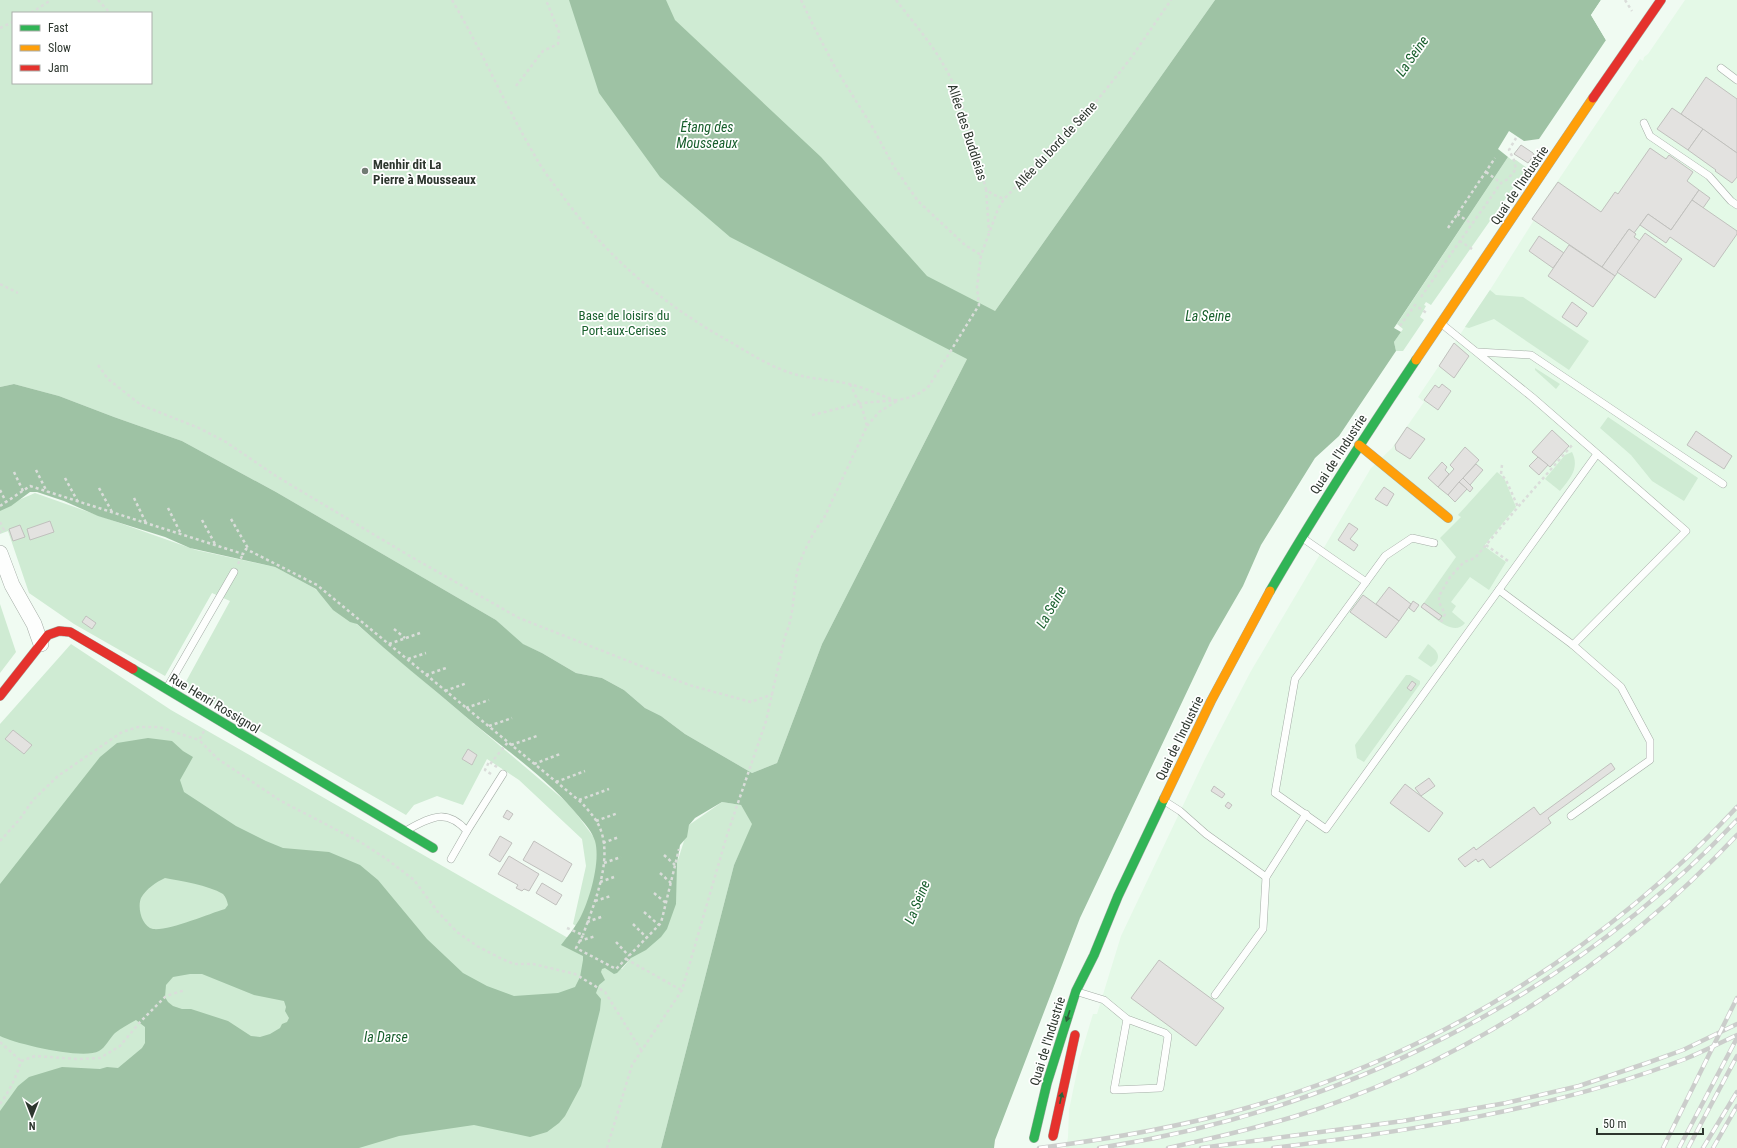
<svg xmlns="http://www.w3.org/2000/svg" width="1737" height="1148" font-family="'Roboto Condensed',sans-serif">
  <style>
    .built { fill: #e4f9e7 }
    .green { fill: #cfebd3; fill-rule: evenodd }
    .water { fill: #9ec2a4; fill-rule: evenodd }
    .pier { fill: #f0fbf2 }
    .building { fill: #e3e2e0; stroke: #c0c0bd }
    .lines { fill: none; stroke-linecap: round; stroke-linejoin: round }
    .lane-casing { stroke: #a4ada6; stroke-width: 8 }
    .street-casing { stroke: #a4ada6; stroke-width: 16 }
    .fast-casing { stroke: #a4ada6; stroke-width: 10 }
    .slow-casing { stroke: #a4ada6; stroke-width: 10 }
    .jam-casing { stroke: #a4ada6; stroke-width: 10 }
    .path { stroke: #daddda; stroke-width: 2.5; stroke-dasharray: 3 3; stroke-linecap: butt }
    .lane { stroke: #fdfefd; stroke-width: 7 }
    .street { stroke: #fdfefd; stroke-width: 15 }
    .fast { stroke: #30b455; stroke-width: 9 }
    .slow { stroke: #ff9f0a; stroke-width: 9 }
    .jam { stroke: #e5322d; stroke-width: 9 }
    .rail-casing { stroke: #cbcdcb; stroke-width: 4.5 }
    .rail { stroke: #fff; stroke-width: 3; stroke-dasharray: 9; stroke-linecap: butt }
    .oneway { fill: #2e623c }
    .poi-dot { fill: #717b73; stroke: #fff; stroke-width: 1.5 }
    .labels { text-anchor: middle; stroke-width: 3.5; stroke-linejoin: round; paint-order: stroke }
    .street-label { font-size: 13px; fill: #2d362e; stroke: #fff }
    .poi-label { font-size: 13px; font-weight: bold; fill: #2d362e; stroke: #fff; text-anchor: start }
    .park-label { font-size: 13px; fill: #19602d; stroke: #fff }
    .water-label { font-size: 14px; font-style: italic; fill: #175e2c; stroke: #fff }
  </style>
  <rect width="100%" height="100%" fill="#f0fbf2"/>
  <polygon class="built" points="1685,0 1737,0 1737,1148 1066,1148 1068,1137 1069,1110 1080,1057 1093,1014 1097,1014 1121,936 1205,759 1251,671 1371,468 1392,448 1424,402 1418,397 1490,290 1534,220 1532,219 1640,59 1643,61 1644,57 1648,54"/>
  <g class="green">
    <path d="M0 0H1215L995 311 967 359 822 644 777 763 752 773 685 734 661 716 645 708 624 690 602 678 576 673 542 653 522 644 496 620 276 492 182 441 114 417 59 396 14 384 0 387ZM13 13H151V83H13Z"/>
    <polygon points="1508,157 1512,160 1516,160 1527,168 1431,305 1426,302 1424,305 1426,306 1420,317 1424,320 1403,351 1396,351 1394,342 1403,329 1397,324"/>
    <polygon points="1490,290 1496,295 1523,297 1589,341 1569,370 1494,319 1469,328 1465,327"/>
    <polygon points="1535,368 1560,384 1556,389 1535,370"/>
    <polygon points="1608,417 1698,478 1684,501 1652,481 1631,455 1600,428"/>
    <path d="M1572 452C1580 468 1570 479 1560 491L1545 479 1565 455Z"/>
    <path d="M1497 472 1504 478 1516 507 1484 546 1506 562 1489 590 1470 577 1451 602 1456 606 1452 612 1465 623C1453 638 1432 615 1421 607L1456 557 1440 538 1461 517 1458 515Z"/>
    <polygon points="35,493 196,550 275,567 314,588 570,805 598,843 596,882 581,929 573,924 586,866 582,839 519,780 487,759 463,805 437,796 414,805 406,815 183,687 230,601 212,593 165,676 74,624 29,593 8,531 0,534 0,508"/>
    <polygon points="0,604 16,652 0,673"/>
    <polygon points="71,644 171,710 622,969 631,958 677,863 689,825 722,802 741,805 753,824 734,865 661,1148 0,1148 0,724"/>
    <path d="M1428 644C1438 651 1443 658 1431 667L1418 658Z"/>
    <polygon points="1406,675 1410,675 1420,681 1420,684 1364,762 1357,758 1355,745"/>
  </g>
  <path class="water" d="M569 0H666L675 20 821 157 927 276 995 311 1215 0H1601L1591 15 1606 40 1539 139 1524 141 1509 131 1498 149 1508 157 1394 328 1401 332 1394 342 1396 351 1339 436 1315 458 1261 545 1243 586 1210 643 1080 918 995 1140 994 1148H661L734 865 752 824 741 805 722 802 695 818 689 825 687 837 680 845 677 863 676 904 667 929 661 937 646 950 631 958 617 973 614 974 605 968 602 969 601 972 605 980 599 985 596 993 601 999 600 1010 581 1086 565 1116 559 1123 547 1132 530 1137 474 1125 399 1136 359 1148H0V1111L18 1086 29 1077 62 1067 100 1069 107 1067 118 1068 142 1048 145 1043V1027L136 1020C129 1024 121 1028 115 1033 110 1038 105 1048 99 1051 83 1060 16 1044 0 1036V884L100 757 117 743 148 738 172 741 183 751 193 757 180 780 184 792 236 826 266 841 283 848 329 852 360 865 378 880 427 939 463 973 487 986 514 996 558 993 575 987 580 977 583 960V956L561 945C567 937 574 929 579 920 589 902 601 862 595 841 592 832 586 825 580 818 548 778 504 749 465 716 429 685 392 656 357 624L350 622 333 610 316 589 275 567 190 548 165 537 98 516 64 501 37 492H30L11 506 0 511V387L14 384 59 396 114 417 182 441 276 492 496 620 523 644 542 653 576 673 602 678 624 690 645 708 661 716 685 734 752 773 777 763 822 644 967 359 730 237 660 177 599 93ZM165 878C181 881 208 885 223 894 226 897 227 901 228 905L225 909C208 914 169 931 153 929 142 927 137 908 141 898 146 889 156 882 165 878ZM190 974H202L254 995 284 1001 286 1007 285 1011 289 1018 287 1022 282 1024 280 1028 270 1034 260 1037 251 1036 228 1021 191 1009H182L173 1006 168 1002 165 997 166 985 173 977Z"/>
  <polygon class="pier" points="1601,0 1603,0 1594,15 1608,39 1607,42 1591,15"/>
  <g class="building">
    <polygon points="1706,77 1737,99 1737,153 1681,114"/>
    <polygon points="1672,108 1703,129 1688,150 1657,129"/>
    <polygon points="1703,129 1737,153 1737,177 1732,183 1715,171 1716,170 1688,150"/>
    <polygon points="1521,145 1533,153 1534,155 1528,163 1514,154"/>
    <polygon points="1650,148 1666,159 1669,155 1693,172 1687,181 1699,190 1671,230 1648,214 1634,233 1629,229 1602,267 1532,219 1558,182 1601,212 1615,192 1618,194"/>
    <polygon points="1699,190 1710,198 1703,208 1692,200"/>
    <polygon points="1692,200 1737,231 1737,234 1714,267 1670,237 1666,243 1640,225 1648,214 1671,230"/>
    <polygon points="1629,229 1636,234 1634,237 1640,241 1615,276 1602,267"/>
    <polygon points="1645,233 1682,259 1655,298 1617,272"/>
    <polygon points="1539,236 1564,253 1553,268 1529,251"/>
    <polygon points="1569,245 1615,276 1593,307 1548,276"/>
    <polygon points="1572,302 1587,313 1577,327 1562,317"/>
    <polygon points="1454,343 1469,356 1454,378 1439,366"/>
    <polygon points="1442,384 1451,391 1438,410 1424,400 1435,385 1439,388"/>
    <polygon points="1407,427 1425,439 1410,459 1396,450 1395,445"/>
    <polygon points="1552,430 1569,446 1550,467 1532,452"/>
    <polygon points="1696,431 1732,456 1724,469 1687,445"/>
    <polygon points="1465,447 1479,460 1448,495 1438,487 1454,469 1450,465"/>
    <polygon points="1538,457 1548,465 1539,475 1529,466"/>
    <polygon points="1442,462 1447,467 1445,470 1449,474 1438,487 1428,478"/>
    <polygon points="1476,464 1483,470 1470,485 1463,478"/>
    <polygon points="1463,478 1473,488 1470,492 1459,482"/>
    <polygon points="1459,482 1467,489 1455,502 1448,495"/>
    <polygon points="1384,487 1394,494 1387,506 1375,499"/>
    <polygon points="50,521 54,532 30,540 27,529"/>
    <polygon points="1349,523 1358,529 1350,539 1358,545 1354,551 1338,540"/>
    <polygon points="20,525 25,537 13,541 9,529"/>
    <polygon points="1389,587 1411,604 1399,621 1376,604"/>
    <polygon points="1363,595 1399,621 1386,638 1350,612"/>
    <polygon points="1413,601 1419,605 1414,612 1409,608"/>
    <polygon points="1424,603 1442,616 1439,620 1421,607"/>
    <polygon points="86,616 96,623 92,629 82,622"/>
    <polygon points="1412,681 1416,684 1411,691 1407,688"/>
    <polygon points="13,730 32,745 24,754 5,739"/>
    <polygon points="468,749 477,755 472,765 462,759"/>
    <polygon points="1611,763 1615,769 1548,818 1551,823 1490,868 1483,859 1478,862 1476,859 1465,867 1458,859 1474,847 1476,850 1534,807 1540,815"/>
    <polygon points="1429,778 1435,786 1421,796 1415,788"/>
    <polygon points="1405,784 1443,813 1429,832 1390,803"/>
    <polygon points="1214,786 1225,794 1222,798 1211,791"/>
    <polygon points="1228,802 1232,805 1229,809 1225,806"/>
    <polygon points="507,810 513,814 509,820 503,817"/>
    <polygon points="500,836 512,843 500,862 489,855"/>
    <polygon points="534,841 572,864 562,882 523,860"/>
    <polygon points="509,856 539,874 529,891 524,889 522,891 516,888 518,885 498,874"/>
    <polygon points="542,883 562,895 556,905 536,893"/>
    <polygon points="1159,960 1224,1008 1196,1046 1131,998"/>
  </g>
  <g class="lines">
    <g class="lane-casing">
      <g id="lane">
        <polyline points="1721,68 1737,80"/>
        <polyline points="1644,123 1650,136 1709,176 1731,201 1737,205"/>
        <polyline points="1443,325 1532,397 1686,531 1573,645 1499,590"/>
        <polyline points="1478,352 1531,355 1723,484"/>
        <polyline points="1304,539 1366,582"/>
        <polyline points="1434,543 1412,538 1385,556 1295,679 1275,793 1326,829 1597,454"/>
        <polyline points="167,688 234,572"/>
        <polyline points="1166,802 1180,811 1206,834 1266,877"/>
        <polyline points="1571,816 1650,760 1650,741 1621,687 1573,645"/>
        <path d="M409 829C433 816 447 809 467 831L451 859"/>
        <polyline points="467,831 503,774"/>
        <polyline points="1078,992 1104,1000 1127,1019 1114,1090 1160,1088 1168,1036 1165,1033 1127,1019"/>
        <polyline points="1215,995 1263,929 1266,877 1306,814"/>
      </g>
    </g>
    <g class="street-casing">
      <polyline id="street" points="0,553 12,585 34,624 41,644"/>
    </g>
    <g class="fast-casing">
      <g id="fast">
        <path d="M1270 591C1316 512 1365 436 1416 360"/>
        <polyline points="133,669 433,848"/>
        <polyline points="1034,1138 1047,1083 1076,991 1094,955 1118,896 1164,799"/>
      </g>
    </g>
    <g class="slow-casing">
      <g id="slow">
        <polyline points="1416,360 1593,98"/>
        <polyline points="1359,445 1448,518"/>
        <polyline points="1164,799 1211,701 1270,591"/>
      </g>
    </g>
    <g class="jam-casing">
      <g id="jam">
        <polyline points="1593,98 1661,0"/>
        <polyline points="0,696 48,635 59,631 70,632 133,669"/>
        <polyline points="1053,1136 1075,1035"/>
      </g>
    </g>
    <g class="path">
      <polyline points="98,0 110,13"/>
      <path d="M452 0C482 51 505 105 535 156 543 171 554 184 564 198 610 260 664 305 732 343 749 353 766 364 785 371 806 379 828 379 849 384 866 388 882 396 897 401"/>
      <polyline points="801,0 814,27 836,69 873,128 894,167 918,201 965,245 981,255"/>
      <path d="M896 0C912 21 930 41 943 64 965 100 974 148 986 189L992 194 1004 199"/>
      <polyline points="1625,0 1632,11"/>
      <polyline points="31,13 51,0"/>
      <polyline points="0,28 13,22"/>
      <polyline points="151,56 152,57"/>
      <polyline points="516,86 543,51 558,44 559,32 546,0"/>
      <polyline points="1486,172 1501,183"/>
      <polyline points="986,189 989,232"/>
      <polyline points="1457,214 1472,224"/>
      <polyline points="1448,228 1495,158"/>
      <polyline points="1472,249 1460,241 1501,183 1508,179 1516,169 1514,160 1509,150 1516,138"/>
      <polyline points="0,284 18,293"/>
      <polyline points="1421,297 1460,241"/>
      <polyline points="1400,326 1415,305 1428,314"/>
      <polyline points="98,365 108,379 141,405 199,428 226,442 276,476 408,555 519,618 689,685 751,702 773,694"/>
      <path d="M812 415C827 412 842 407 857 404 882 399 909 405 929 386L979 305 977 287 981 255 998 209 1004 199 1087 113 1131 58 1171 0"/>
      <polyline points="867,426 879,412 897,401"/>
      <polyline points="1502,465 1501,474 1506,480 1518,507"/>
      <polyline points="36,470 47,492"/>
      <polyline points="14,472 23,491"/>
      <polyline points="65,478 78,502"/>
      <polyline points="99,488 112,512"/>
      <polyline points="0,490 6,502"/>
      <polyline points="134,498 146,523"/>
      <path d="M0 506 30 486 243 554 246 549 317 585 582 803C587 809 593 815 597 822 616 855 594 903 583 935"/>
      <polyline points="168,508 181,534"/>
      <polyline points="231,519 249,550"/>
      <polyline points="202,520 215,544"/>
      <polyline points="0,522 4,530 0,532"/>
      <polyline points="1486,545 1508,561"/>
      <polyline points="238,564 243,554"/>
      <polyline points="1441,622 1445,614 1439,602 1439,596 1450,577 1464,562 1475,558 1518,507 1573,444"/>
      <polyline points="394,629 405,638"/>
      <polyline points="389,644 420,633"/>
      <polyline points="408,659 426,653"/>
      <polyline points="426,675 446,668"/>
      <polyline points="445,691 467,683"/>
      <polyline points="466,708 489,700"/>
      <polyline points="489,726 512,718"/>
      <polyline points="204,731 199,740 218,759 281,801 362,843 388,860 414,880 438,912 457,932 477,946 500,958 514,964 533,964 575,974 605,992 641,1050"/>
      <polyline points="511,745 537,736"/>
      <polyline points="534,764 560,754"/>
      <polyline points="497,767 491,763 508,742"/>
      <polyline points="491,774 485,770 489,762 491,763"/>
      <polyline points="556,782 585,771"/>
      <polyline points="579,800 609,789"/>
      <polyline points="596,821 618,813"/>
      <polyline points="0,841 19,820 33,800 58,776 122,732 138,727 159,727 199,740"/>
      <polyline points="603,843 619,837"/>
      <polyline points="664,855 675,865"/>
      <polyline points="604,863 621,857"/>
      <polyline points="660,873 671,883"/>
      <polyline points="600,882 614,877"/>
      <polyline points="654,893 666,903"/>
      <polyline points="595,901 611,896"/>
      <polyline points="644,912 659,925"/>
      <polyline points="587,922 604,916"/>
      <polyline points="633,924 647,938"/>
      <polyline points="567,928 583,935 576,948 616,969 661,923 679,849"/>
      <polyline points="579,941 596,936"/>
      <polyline points="616,942 629,956"/>
      <polyline points="626,959 681,990"/>
      <polyline points="0,1042 21,1061"/>
      <path d="M0 1104C10 1090 16 1078 21 1061L35 1056 78 1059 100 1058 120 1046 140 1022 166 996 185 990"/>
      <path d="M607 1148 632 1065 682 990 727 835 766 721 785 636C794 616 793 594 797 573 800 557 814 530 824 518L867 426 863 411 850 384"/>
    </g>
    <use href="#lane" class="lane"/>
    <use href="#street" class="street"/>
    <use href="#fast" class="fast"/>
    <use href="#slow" class="slow"/>
    <use href="#jam" class="jam"/>
    <g class="rail-casing">
      <g id="rail">
        <path d="M1039 1148C1110 1139 1181 1127 1250 1107 1435 1054 1606 949 1737 807"/>
        <path d="M1099 1148C1341 1111 1569 998 1737 820"/>
        <path d="M1168 1148C1210 1139 1252 1129 1293 1117 1462 1065 1617 963 1737 835"/>
        <polyline points="1201,1148 1403,1121 1506,1103 1579,1086 1647,1063 1683,1050 1737,1024"/>
        <path d="M1273 1148C1410 1131 1555 1109 1685 1059 1702 1052 1720 1043 1737 1035"/>
        <polyline points="1663,1148 1737,998"/>
        <polyline points="1679,1148 1737,1038"/>
        <polyline points="1688,1148 1737,1056"/>
        <polyline points="1703,1148 1737,1092"/>
        <polyline points="1713,1148 1737,1106"/>
      </g>
    </g>
    <use href="#rail" class="rail"/>
  </g>
  <defs><path id="oneway-solid" d="M-6-.8H1V-3.2L6.5 0L1 3.2V.8H-6Z"/></defs>
  <g class="oneway">
    <use href="#oneway-solid" transform="translate(1068 1016) rotate(108)"/>
    <use href="#oneway-solid" transform="translate(1061 1098) rotate(-78)"/>
  </g>
  <circle class="poi-dot" cx="365" cy="171" r="4"/>
  <g class="labels">
    <g class="street-label">
      <text transform="translate(968 132) rotate(72)" y="5">Allée des Buddleias</text>
      <text transform="translate(1055 145) rotate(-47)" y="5">Allée du bord de Seine</text>
      <text transform="translate(1519 185) rotate(-56)" y="5">Quai de l'Industrie</text>
      <text transform="translate(1338 454) rotate(-57)" y="5">Quai de l'Industrie</text>
      <text transform="translate(215 703) rotate(31)" y="5">Rue Henri Rossignol</text>
      <text transform="translate(1179 738) rotate(-64)" y="5">Quai de l'Industrie</text>
      <text transform="translate(1047 1041) rotate(-73)" y="5">Quai de l'Industrie</text>
    </g>
    <g class="poi-label">
      <text x="373" y="169">Menhir dit La<tspan x="373" dy="15">Pierre à Mousseaux</tspan></text>
    </g>
    <g class="park-label">
      <text x="624" y="320">Base de loisirs du<tspan x="624" dy="15">Port-aux-Cerises</tspan></text>
    </g>
    <g class="water-label">
      <text transform="translate(1412 56) rotate(-55)" y="5">La Seine</text>
      <text x="707" y="132">Étang des<tspan x="707" dy="16">Mousseaux</tspan></text>
      <text x="1208" y="321">La Seine</text>
      <text transform="translate(1051 607) rotate(-60)" y="5">La Seine</text>
      <text transform="translate(917 902) rotate(-68)" y="5">La Seine</text>
      <text x="386" y="1042">la Darse</text>
    </g>
  </g>
  <rect x="12" y="12" width="140" height="72" fill="#ffffff" stroke="#abafab"/>
  <rect x="20" y="25" width="20" height="6" fill="#30b455" stroke="#abafab"/>
  <text x="48" y="32" font-size="12" fill="#2d362e">Fast</text>
  <rect x="20" y="45" width="20" height="6" fill="#ff9f0a" stroke="#abafab"/>
  <text x="48" y="52" font-size="12" fill="#2d362e">Slow</text>
  <rect x="20" y="65" width="20" height="6" fill="#e5322d" stroke="#abafab"/>
  <text x="48" y="72" font-size="12" fill="#2d362e">Jam</text>
  <g transform="translate(32 1116) rotate(180)" stroke="#ffffff" stroke-width="3" paint-order="stroke">
  <path d="M0-3L7 15L0 10L-7 15Z" fill="#2d362e"/>
  <text y="-6" font-size="11" font-weight="bold" text-anchor="middle" fill="#2d362e">N</text>
  </g>
  <path d="M1597 1128v6h106v-6" fill="none" stroke="#2d362e" stroke-width="2"/>
  <text x="1603" y="1128" font-size="12" fill="#2d362e" stroke="#ffffff" stroke-width="3" paint-order="stroke">50 m</text>
</svg>
